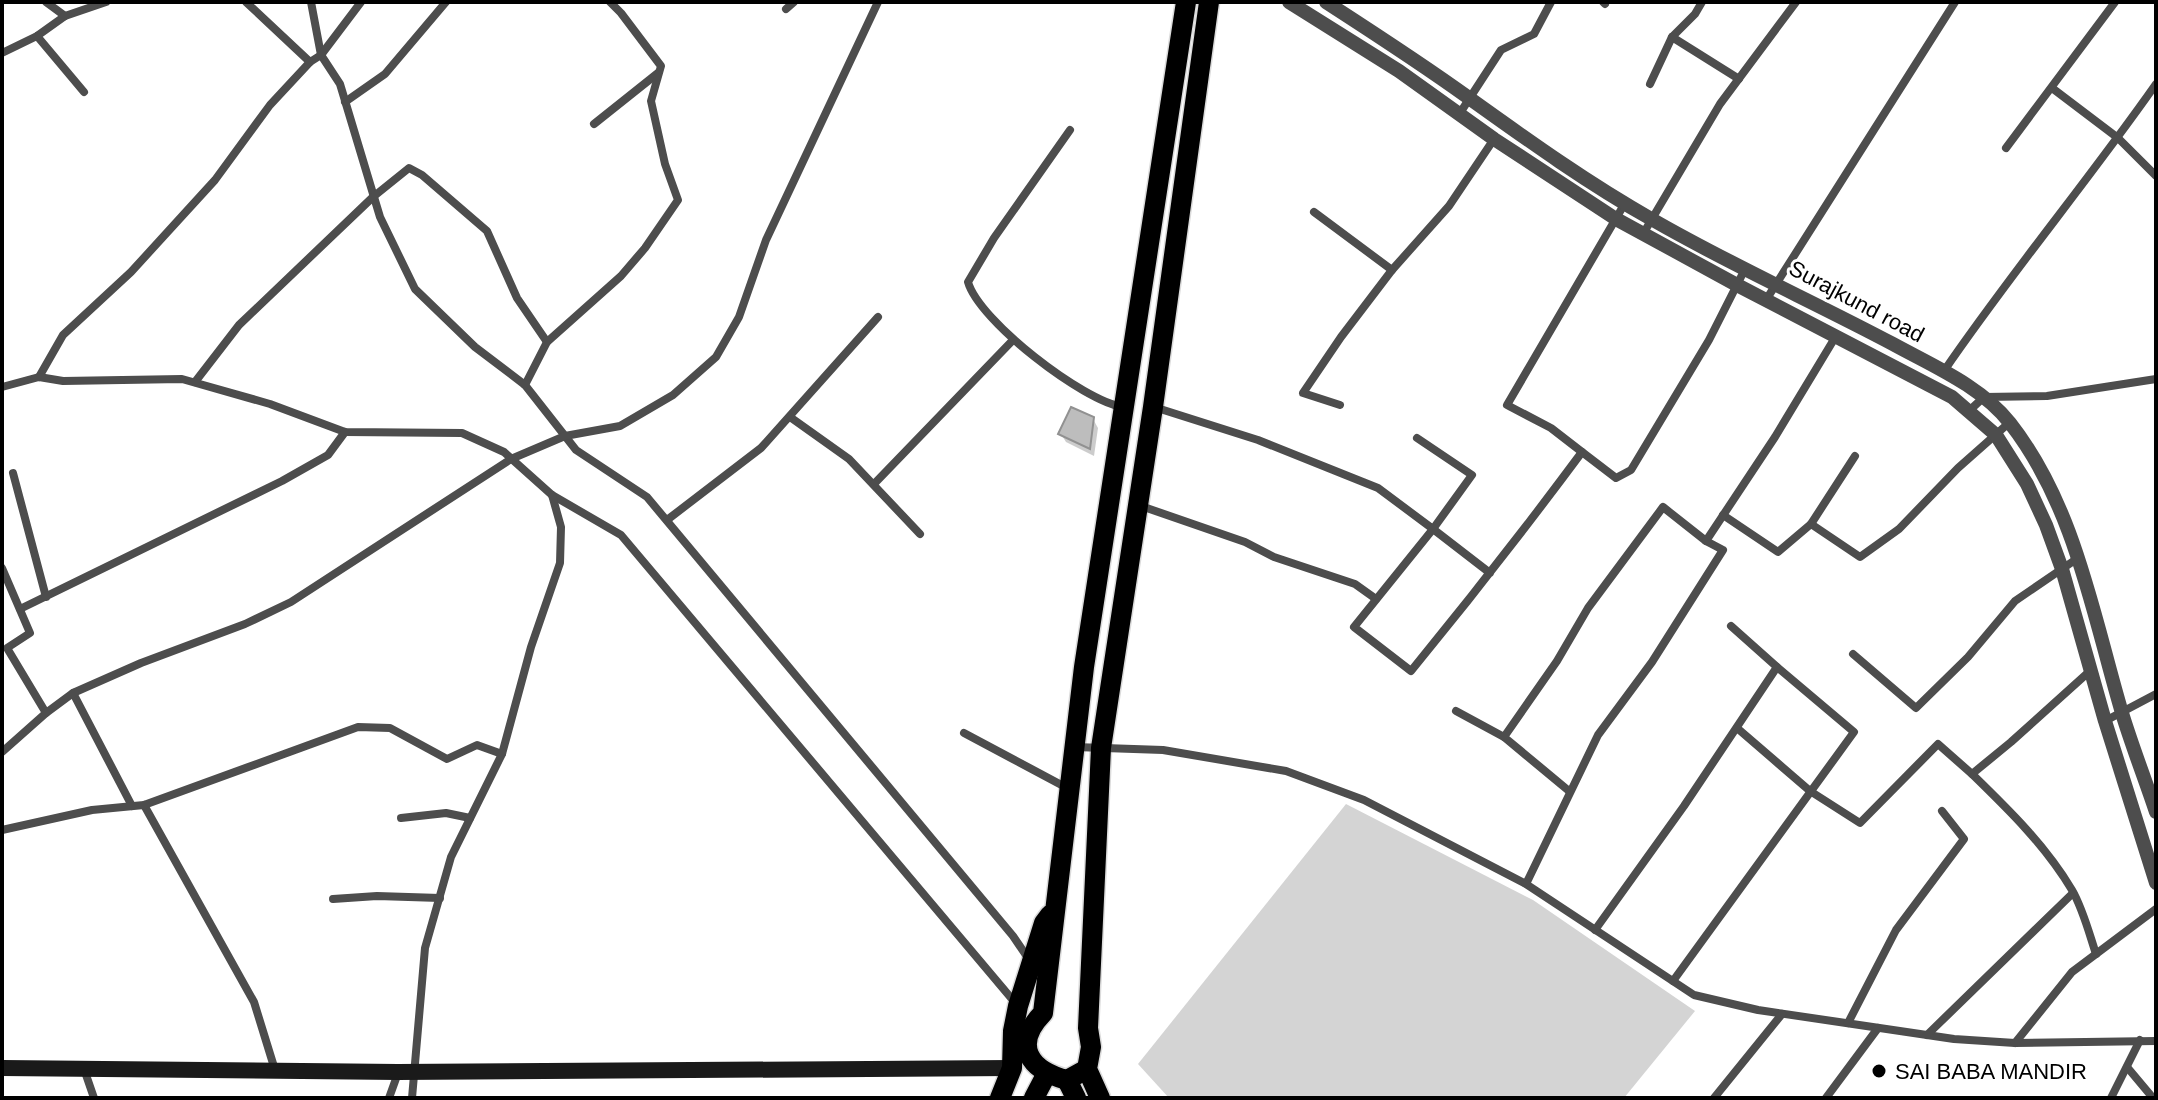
<svg xmlns="http://www.w3.org/2000/svg" width="2158" height="1100" font-family="Arial,sans-serif">
  <style>
    .green { fill: #d4d4d4 }
    .shadow { fill: #0003 }
    .building { fill: #bdbdbd; stroke: #919191; stroke-width: 2 }
    .lines { fill: none; stroke-linecap: round; stroke-linejoin: round }
    .primary-casing { stroke: #dbdbdb; stroke-width: 23 }
    .minor { stroke: #4d4d4d; stroke-width: 8 }
    .tertiary { stroke: #4d4d4d; stroke-width: 14 }
    .secondary { stroke: #1a1a1a; stroke-width: 16 }
    .primary { stroke: #000; stroke-width: 20 }
    .poi-dot { fill: #000; stroke: #fff; stroke-width: 3 }
    .labels { text-anchor: middle; stroke-width: 6; stroke-linejoin: round; paint-order: stroke }
    .street-label { font-size: 22px; fill: #000; stroke: #fff }
    .poi-label { font-size: 22px; fill: #000; stroke: #fff; text-anchor: start }
  </style>
  <rect width="100%" height="100%" fill="#fff"/>
  <polygon class="green" points="1346,804 1533,900 1695,1011 1624,1098 1169,1098 1138,1064"/>
  <polygon class="shadow" points="1093,419 1098,428 1094,456 1066,442 1061,434"/>
  <polygon class="building" points="1071,407 1094,417 1090,449 1058,434"/>
  <g class="lines">
    <g class="primary-casing">
      <g id="primary">
        <path d="M1087 1069 1067 1080C1029 1070 1012 1045 1043 1013L1084 667 1186 2"/>
        <polyline points="1067,1080 1076,1098"/>
        <polyline points="1000,1098 1012,1068 1013,1031 1018,1006 1044,923 1050,915"/>
        <polyline points="1034,1098 1046,1075"/>
        <polyline points="1100,1098 1087,1069 1091,1047 1088,1028 1101,748 1153,407 1209,2"/>
      </g>
    </g>
    <g class="minor">
      <polyline points="46,2 65,16"/>
      <polyline points="246,2 310,62"/>
      <polyline points="311,2 321,55 340,84 380,217 415,289 475,347 525,385 576,450 647,497 1013,936 1030,961"/>
      <polyline points="1603,2 1605,4"/>
      <polyline points="786,9 794,2"/>
      <polyline points="37,36 84,92"/>
      <polyline points="1672,37 1695,14 1702,2"/>
      <polyline points="2,53 37,36 65,16 106,2"/>
      <polyline points="1650,84 1672,37 1739,79"/>
      <polyline points="2052,88 2118,138 2156,176"/>
      <polyline points="345,102 385,74 446,2"/>
      <polyline points="1460,113 1501,50 1534,34 1551,2"/>
      <polyline points="594,124 658,73"/>
      <path d="M1070 130 994 238 968 282C979 321 1083 401 1123 407"/>
      <polyline points="2006,148 2115,2"/>
      <polyline points="1314,212 1392,270"/>
      <polyline points="1643,234 1720,104 1796,2"/>
      <polyline points="1766,300 1955,2"/>
      <path d="M1944 371C2011 273 2088 181 2156 84"/>
      <polyline points="39,377 63,335 131,272 215,180 270,105 310,62 321,55 361,2"/>
      <polyline points="195,382 239,325 373,197 409,168 422,175 487,231 517,298 547,342"/>
      <polyline points="525,385 547,342 621,276 645,248 678,200 665,164 651,101 661,66 621,13 610,2"/>
      <polyline points="2,387 39,377 63,381 182,379 270,404 345,432 462,433 504,452 552,495 621,535 1017,1005"/>
      <polyline points="1340,405 1303,393 1341,337 1392,270 1449,206 1494,139"/>
      <polyline points="1154,407 1258,440 1378,488 1433,529 1472,475 1417,438"/>
      <polyline points="1970,410 1984,397 2047,396 2156,379"/>
      <polyline points="790,417 849,459 920,534"/>
      <polyline points="1582,452 1551,428 1507,405 1625,203"/>
      <polyline points="13,473 46,597"/>
      <polyline points="874,484 1013,340"/>
      <polyline points="1138,505 1245,542 1274,557 1355,584 1376,599"/>
      <polyline points="1723,515 1778,552 1811,524 1860,557 1899,529 1958,468 2010,422"/>
      <polyline points="667,520 761,448 878,317"/>
      <polyline points="1811,524 1855,456"/>
      <polyline points="2,568 30,633 7,648 46,713"/>
      <path d="M1490 573 1433 529 1354 627 1411 671C1470 599 1527 526 1582 452L1616 478 1631 470 1709 340 1745 269"/>
      <polyline points="20,609 282,481 328,455 345,432"/>
      <polyline points="1853,654 1916,708 1968,657 2015,601 2078,558"/>
      <path d="M2091 670 2011 742 1972 774C2009 810 2045 845 2072 890 2083 909 2089 933 2096 954"/>
      <polyline points="73,693 132,806"/>
      <polyline points="1456,711 1504,737"/>
      <polyline points="2105,721 2156,694"/>
      <polyline points="1737,728 1810,791 1860,823 1938,744 1972,774"/>
      <polyline points="964,733 1069,789"/>
      <polyline points="1075,747 1163,750 1286,771 1364,800 1526,884 1694,995 1758,1010 1954,1039 2015,1043 2156,1041"/>
      <polyline points="2,752 46,713 73,693 141,663 245,624 291,602 511,459 565,436 620,426 673,395 716,357 739,317 766,240 878,2"/>
      <polyline points="1569,791 1504,737 1557,661 1588,608 1663,507 1706,541"/>
      <polyline points="144,805 254,1002 275,1070"/>
      <polyline points="401,818 446,813 470,818"/>
      <polyline points="2,830 92,810 144,805 358,727 390,728 447,759 477,745 502,754"/>
      <polyline points="1526,884 1598,735 1652,662 1723,550 1706,541 1775,437 1836,336"/>
      <polyline points="333,899 377,896 440,898"/>
      <polyline points="1595,930 1684,806 1777,667 1731,626"/>
      <polyline points="1673,981 1854,732 1777,667"/>
      <polyline points="1848,1023 1896,930 1964,839 1942,811"/>
      <polyline points="1927,1035 2073,893"/>
      <polyline points="2015,1043 2072,972 2156,909"/>
      <polyline points="2127,1067 2153,1098"/>
      <polyline points="84,1069 94,1098"/>
      <polyline points="389,1098 398,1073"/>
      <polyline points="412,1098 425,948 451,857 502,754 531,647 560,563 561,527 552,495"/>
      <polyline points="1714,1098 1782,1014"/>
      <polyline points="1826,1098 1878,1028"/>
      <polyline points="2111,1098 2140,1040"/>
    </g>
    <g class="tertiary">
      <polyline points="1289,2 1399,71 1494,139 1616,219 1737,285 1952,397 1996,435 2027,484 2046,525 2062,569 2105,721 2156,883"/>
      <path d="M1326 2C1374 33 1422 64 1469 98 1529 141 1589 184 1653 220 1731 265 1814 302 1893 344 1933 366 1981 386 2010 423 2075 506 2093 615 2122 713 2132 746 2145 779 2156 812"/>
    </g>
    <polyline class="secondary" points="2,1068 398,1072 1012,1068"/>
    <use href="#primary" class="primary"/>
  </g>
  <circle class="poi-dot" cx="1879" cy="1071" r="8"/>
  <g class="labels">
    <g class="street-label">
      <text transform="translate(1857 301) rotate(28)" y="8">Surajkund road</text>
    </g>
    <g class="poi-label">
      <text x="1895" y="1079">SAI BABA MANDIR</text>
    </g>
  </g>
  <rect width="2158" height="1100" fill="none" stroke="#000000" stroke-width="8"/>
</svg>
